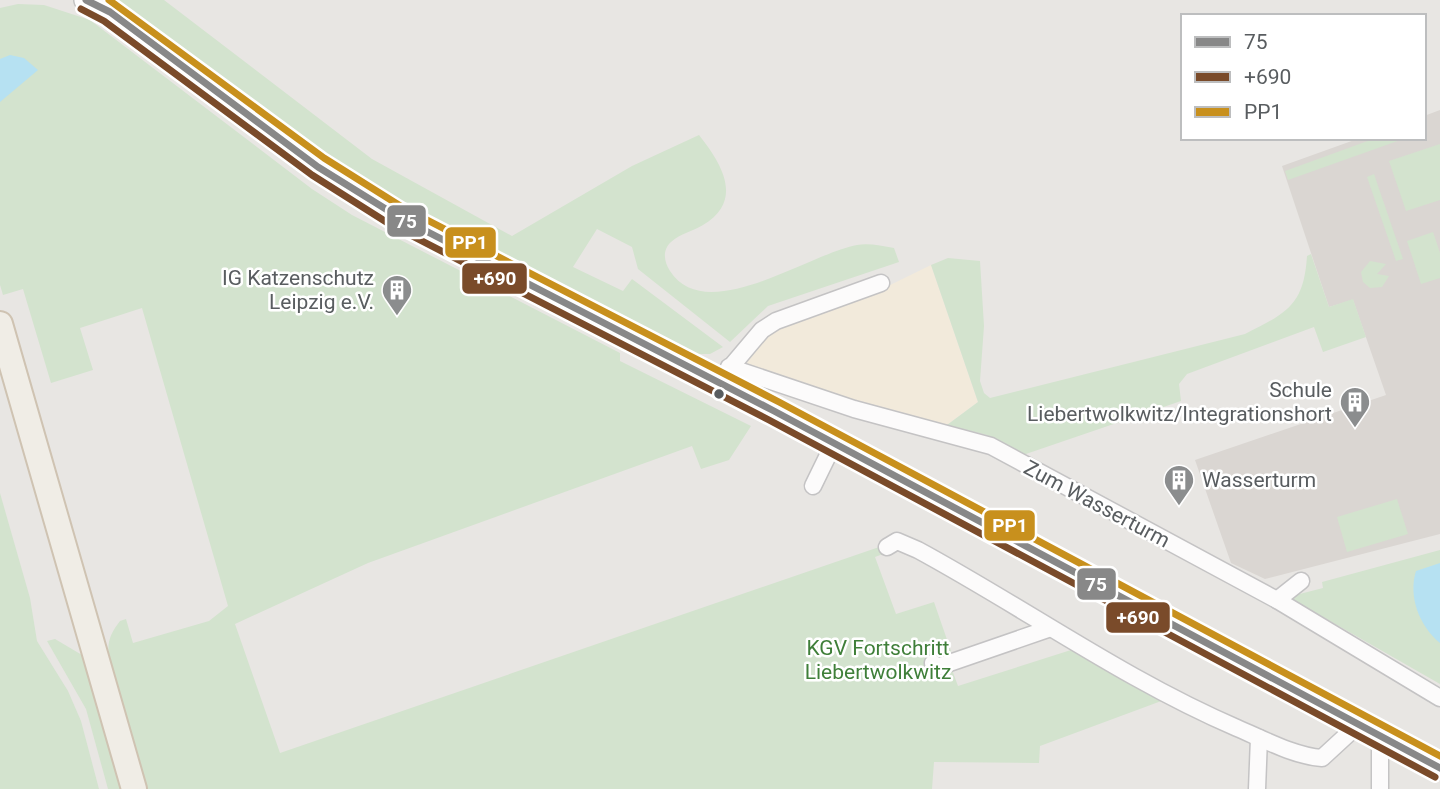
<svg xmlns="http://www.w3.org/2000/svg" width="1440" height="789" font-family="Roboto,sans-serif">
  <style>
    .commercial { fill: #f2eadb }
    .education { fill: #dad6d2 }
    .green { fill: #d3e3ce }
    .water { fill: #b6e1f2 }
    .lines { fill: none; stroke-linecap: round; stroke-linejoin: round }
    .minor-casing { stroke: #c4c3c4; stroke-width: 19 }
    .secondary-casing { stroke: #c3c3c2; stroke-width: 26 }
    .primary-casing { stroke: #cfc3b2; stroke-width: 28 }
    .minor { stroke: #fcfbfb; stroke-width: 16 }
    .secondary { stroke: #fcfbfb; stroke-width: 23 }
    .primary { stroke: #f0ede6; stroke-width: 24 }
    .bus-1-casing { stroke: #fff; stroke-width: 12 }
    .bus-2-casing { stroke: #fff; stroke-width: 12 }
    .bus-3-casing { stroke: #fff; stroke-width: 12 }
    .bus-1 { stroke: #888; stroke-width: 7 }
    .bus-2 { stroke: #7a4b2a; stroke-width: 7 }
    .bus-3 { stroke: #c8901d; stroke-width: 7 }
    .bus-dot { fill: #595d60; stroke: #fff; stroke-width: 2.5 }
    .labels { text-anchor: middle; stroke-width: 5; stroke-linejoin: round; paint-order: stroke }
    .poi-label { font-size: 21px; fill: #595d60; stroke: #fff; text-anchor: end }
    .street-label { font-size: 21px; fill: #595d60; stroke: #fff }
    .park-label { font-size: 21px; fill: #3f7f39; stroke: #fff }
    .line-badge { stroke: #fff; stroke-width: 2.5 }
    .badge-label { font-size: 19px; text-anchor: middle; font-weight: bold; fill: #fff }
  </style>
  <rect width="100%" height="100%" fill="#e8e6e3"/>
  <polygon class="commercial" points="931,265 978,402 947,425 775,378 746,364 769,332 882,289"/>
  <polygon class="education" points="1440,110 1440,534 1265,579 1231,563 1195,460 1386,395 1353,300 1329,307 1282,166 1360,138 1424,138 1424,116"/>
  <g class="green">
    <path d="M111 0H164L372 159 512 236 632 166 699 135C721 163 745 200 703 225 692 232 681 233 671 242 662 250 664 262 670 271 706 327 808 254 857 245 869 243 882 246 894 248L899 262 768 306 730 342 638 269 632 247 597 229 573 267 623 291 632 279 723 347 710 354H691L428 222 334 165Z"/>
    <path d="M18 4 44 5 90 20 312 189 352 215 620 353V361L751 426 729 460 701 469 692 446 368 563 235 624 280 753 885 545 888 552 875 557 896 614 934 602 953 657 948 659 958 686 1071 650 1164 700 1040 746 1039 763 934 762 932 789H146L110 663C106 645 109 635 120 621L126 619 133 643 209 621 228 606 142 308 80 328 93 370 51 383 23 289 3 295 0 285V8Z"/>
    <polygon points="1376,138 1406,138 1288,180 1285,171"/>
    <polygon points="1440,144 1440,200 1406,211 1389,161"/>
    <polygon points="1374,174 1403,259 1396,261 1367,177"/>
    <polygon points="1433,232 1440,253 1440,278 1421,284 1407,241"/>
    <path d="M1311 254 1329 307 1353 299 1366 337 1323 352 1314 327 1187 374 1179 384 1181 401 1023 455 987 435 947 425 978 402 931 265 948 258 980 261 984 326 980 381 984 393 990 398 1245 334C1287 313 1304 305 1307 256Z"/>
    <polygon points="1370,261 1386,264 1377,274 1389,276 1382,287 1370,288 1363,282 1361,272"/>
    <polygon points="0,493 30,598 37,641 68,691 81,721 99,789 0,789"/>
    <polygon points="1397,499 1408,534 1347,552 1337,517"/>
    <polygon points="1440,550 1440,684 1288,597 1323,588 1322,582"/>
    <polygon points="55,639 82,655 89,669 123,789 108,789 86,709 47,641"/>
  </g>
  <g class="water">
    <polygon points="10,55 24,58 38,70 0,102 0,59"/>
    <path d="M1440 563V643C1419 626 1408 596 1416 571Z"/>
  </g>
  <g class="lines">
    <g class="minor-casing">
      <g id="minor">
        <polyline points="729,367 854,409 991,446 1277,600 1440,698"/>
        <polyline points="724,375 762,330 776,321 881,283"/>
        <polyline points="813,486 833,445"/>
        <path d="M887 547 897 541 918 550C1025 608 1125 680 1237 728 1263 739 1294 756 1322 758L1360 723"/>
        <polyline points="1277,600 1301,581"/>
        <polyline points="933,663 935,668 1048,629"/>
        <polyline points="1380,734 1380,789"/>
        <polyline points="1257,789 1259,738"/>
      </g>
    </g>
    <g class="secondary-casing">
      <polyline id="secondary" points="86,0 110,12 318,167 397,216 774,411 1440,768"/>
    </g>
    <g class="primary-casing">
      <polyline id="primary" points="0,324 134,789"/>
    </g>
    <use href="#minor" class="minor"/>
    <use href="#secondary" class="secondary"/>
    <use href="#primary" class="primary"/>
    <g class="bus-1-casing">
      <polyline id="bus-1" points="86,0 110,12 318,167 397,216 774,411 1440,768"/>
    </g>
    <g class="bus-2-casing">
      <polyline id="bus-2" points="81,9 104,21 312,175 391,225 769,420 1435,777"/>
    </g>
    <g class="bus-3-casing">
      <polyline id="bus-3" points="109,0 324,158 402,207 779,402 1440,756"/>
    </g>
    <use href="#bus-1" class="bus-1"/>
    <use href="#bus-2" class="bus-2"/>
    <use href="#bus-3" class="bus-3"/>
  </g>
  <defs>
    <g id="building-pin" transform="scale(1.575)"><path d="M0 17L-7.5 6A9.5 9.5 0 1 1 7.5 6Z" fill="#8b8d8e" stroke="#fff"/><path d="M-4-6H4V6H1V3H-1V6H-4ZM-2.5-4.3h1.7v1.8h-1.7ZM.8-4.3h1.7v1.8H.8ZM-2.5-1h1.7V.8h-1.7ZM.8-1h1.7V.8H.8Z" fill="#fff"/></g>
  </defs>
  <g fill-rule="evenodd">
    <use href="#building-pin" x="397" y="290"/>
    <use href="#building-pin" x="1355" y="402"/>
    <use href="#building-pin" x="1179" y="480"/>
  </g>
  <circle class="bus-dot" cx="719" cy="394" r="6"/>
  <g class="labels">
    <g class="poi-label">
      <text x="374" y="285">IG Katzenschutz<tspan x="374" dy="24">Leipzig e.V.</tspan></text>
      <text x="1332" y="397">Schule<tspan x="1332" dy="24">Liebertwolkwitz/Integrationshort</tspan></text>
      <text x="1202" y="487" text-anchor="start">Wasserturm</text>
    </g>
    <g class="street-label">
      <text transform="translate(1097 504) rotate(28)" y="7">Zum Wasserturm</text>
    </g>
    <g class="park-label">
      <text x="878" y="655">KGV Fortschritt<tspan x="878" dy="24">Liebertwolkwitz</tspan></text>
    </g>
  </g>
  <g class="line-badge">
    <rect x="386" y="204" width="41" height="34" rx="7" fill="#888"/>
    <rect x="444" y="226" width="53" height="33" rx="7" fill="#c8901d"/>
    <rect x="461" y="262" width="67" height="33" rx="7" fill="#7a4b2a"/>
    <rect x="983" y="509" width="53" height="33" rx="7" fill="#c8901d"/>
    <rect x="1076" y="567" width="41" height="34" rx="7" fill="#888"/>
    <rect x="1105" y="601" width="66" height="33" rx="7" fill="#7a4b2a"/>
  </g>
  <g class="badge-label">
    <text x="406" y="228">75</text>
    <text x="470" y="249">PP1</text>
    <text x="495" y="285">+690</text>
    <text x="1010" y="532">PP1</text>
    <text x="1096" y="591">75</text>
    <text x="1138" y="624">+690</text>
  </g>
  <rect x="1181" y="14" width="245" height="126" fill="#ffffff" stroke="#bdbebf" stroke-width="2"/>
  <rect x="1195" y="37" width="35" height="10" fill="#888888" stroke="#bdbebf" stroke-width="2"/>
  <text x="1244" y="49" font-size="21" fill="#595d60">75</text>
  <rect x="1195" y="72" width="35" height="10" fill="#7a4b2a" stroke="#bdbebf" stroke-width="2"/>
  <text x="1244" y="84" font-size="21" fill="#595d60">+690</text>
  <rect x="1195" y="107" width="35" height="10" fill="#c8901d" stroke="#bdbebf" stroke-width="2"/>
  <text x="1244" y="119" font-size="21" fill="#595d60">PP1</text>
</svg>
